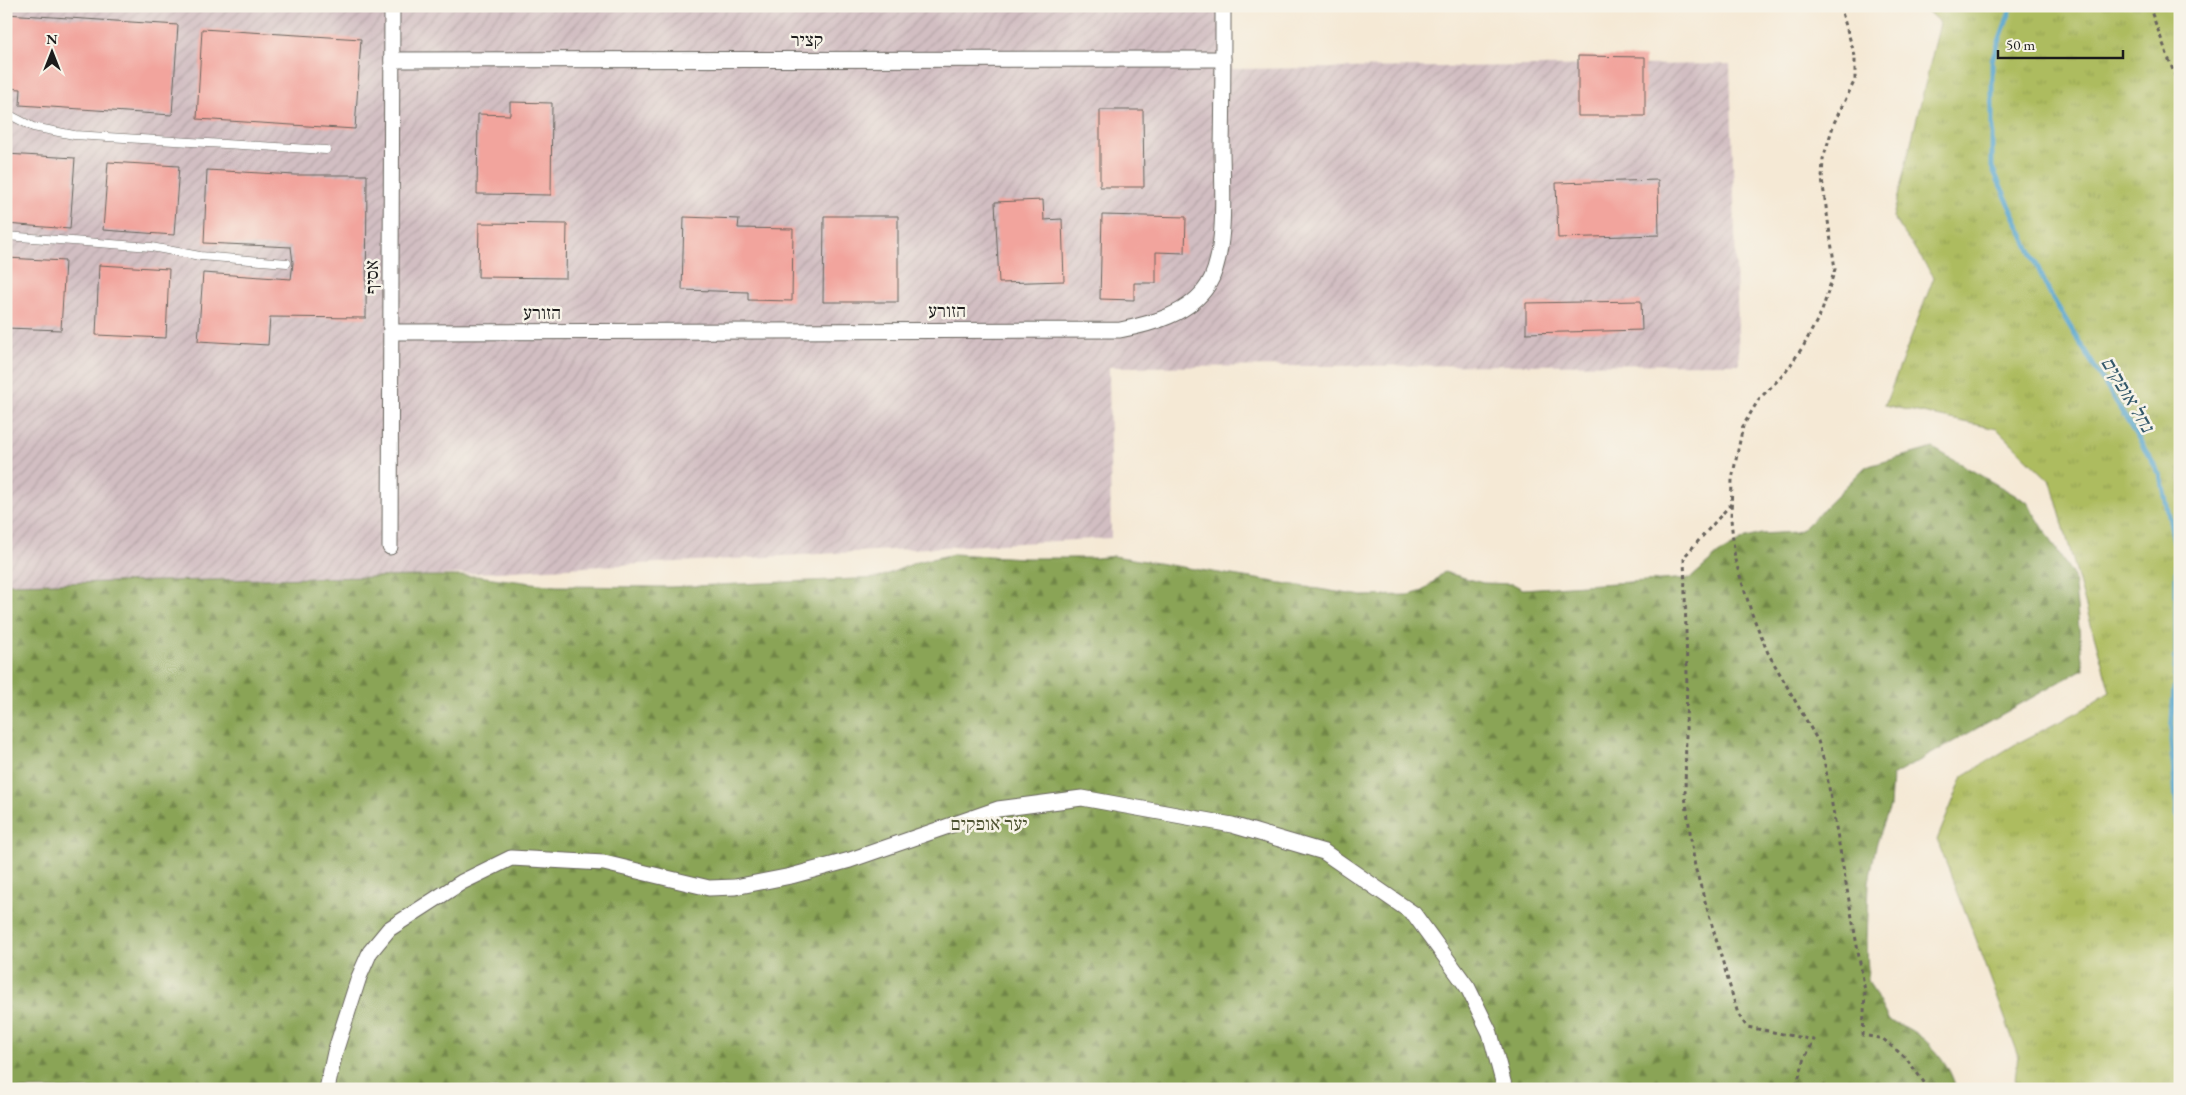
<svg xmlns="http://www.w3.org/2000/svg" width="2186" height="1095" font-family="'EB Garamond','Frank Ruhl Libre',serif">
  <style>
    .industrial { fill: url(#industrial-furrows) }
    .grass { fill: url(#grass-tufts); stroke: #646c3e }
    .forest { fill: url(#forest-firs); stroke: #536039 }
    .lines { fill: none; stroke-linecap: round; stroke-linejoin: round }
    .stream { stroke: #51a3cc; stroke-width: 5 }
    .building { fill: #f2a49d }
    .service-casing { stroke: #68645d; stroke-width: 9 }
    .minor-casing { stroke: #68645d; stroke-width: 17 }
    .path { stroke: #68645d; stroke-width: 3; stroke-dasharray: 4 4; stroke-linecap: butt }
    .service { stroke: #fff; stroke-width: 8 }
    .minor { stroke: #fff; stroke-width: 15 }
    .labels { text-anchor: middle; stroke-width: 5; stroke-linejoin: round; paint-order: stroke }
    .street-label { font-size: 19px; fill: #1c1c1c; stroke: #f7f3e8 }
    .park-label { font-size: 19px; fill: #4f5433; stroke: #f7f3e8 }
    .water-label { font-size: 20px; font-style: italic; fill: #34596b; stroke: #f7f3e8 }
  </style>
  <defs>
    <pattern id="industrial-furrows" width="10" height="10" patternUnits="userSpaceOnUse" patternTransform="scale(1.25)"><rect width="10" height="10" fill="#d2bec2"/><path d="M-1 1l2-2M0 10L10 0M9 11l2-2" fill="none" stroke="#b4a3a6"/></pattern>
    <pattern id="grass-tufts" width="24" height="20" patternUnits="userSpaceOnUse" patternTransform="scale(1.25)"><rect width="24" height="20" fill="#adbc5f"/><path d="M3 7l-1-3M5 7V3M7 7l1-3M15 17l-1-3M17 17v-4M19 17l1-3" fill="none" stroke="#94a152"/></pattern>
    <pattern id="forest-firs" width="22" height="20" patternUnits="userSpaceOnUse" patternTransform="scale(1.25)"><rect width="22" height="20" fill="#8aa456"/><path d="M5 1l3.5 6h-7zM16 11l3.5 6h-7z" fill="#708546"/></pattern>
  </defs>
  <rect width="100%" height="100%" fill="#f7f3e8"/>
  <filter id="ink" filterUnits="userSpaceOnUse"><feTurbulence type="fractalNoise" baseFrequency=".02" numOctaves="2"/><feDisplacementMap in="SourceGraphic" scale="10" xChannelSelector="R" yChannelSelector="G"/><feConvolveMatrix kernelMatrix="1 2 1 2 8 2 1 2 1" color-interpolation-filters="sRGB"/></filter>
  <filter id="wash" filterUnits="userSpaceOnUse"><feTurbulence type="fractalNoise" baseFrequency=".0096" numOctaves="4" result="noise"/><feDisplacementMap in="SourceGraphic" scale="20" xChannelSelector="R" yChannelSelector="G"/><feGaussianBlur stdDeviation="1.12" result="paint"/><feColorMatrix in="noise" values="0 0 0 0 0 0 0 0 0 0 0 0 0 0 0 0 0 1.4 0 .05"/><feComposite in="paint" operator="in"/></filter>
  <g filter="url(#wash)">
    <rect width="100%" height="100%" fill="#f5e9d5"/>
    <polygon class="industrial" points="6,6 1231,6 1232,69 1730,64 1739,364 1109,367 1111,538 423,576 6,584"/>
    <polygon class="grass" points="1922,6 2180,6 2180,1089 2014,1089 2018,1054 1978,944 1937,840 1963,776 2014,745 2082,710 2110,692 2051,482 1997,429 1885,405 1934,277 1893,217 1940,23"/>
    <path class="forest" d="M1933 448 2027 502 2074 577 2083 669 1892 776 1890 806 1876 846 1869 882 1867 940 1868 980 1889 1021C1920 1029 1949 1058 1956 1089H6V584L423 576H477L556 586 670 587 878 578 917 562 954 554 1024 558H1097L1114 556 1362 596 1409 595 1423 591 1444 572 1483 583 1513 584 1523 589 1691 578 1718 554 1746 538 1761 534 1796 532 1804 528 1865 467Z"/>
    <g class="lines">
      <polyline class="stream" points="2012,6 1992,60 1992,167 2049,292 2161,476 2176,552 2176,653 2171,740 2180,846"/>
    </g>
    <g id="blocks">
      <g class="building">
        <polygon points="6,14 178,25 172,115 20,105 21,89 6,88"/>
        <polygon points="202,29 361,39 355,129 197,119"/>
        <polygon points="1578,56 1645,57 1645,116 1578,116"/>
        <polygon points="510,102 552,103 551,195 477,194 478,114 510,115"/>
        <polygon points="1100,110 1143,110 1144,187 1100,187"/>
        <polygon points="6,154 75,158 70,229 6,224"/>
        <polygon points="108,162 179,166 174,235 103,230"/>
        <polygon points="207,170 295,175 367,175 366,318 270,317 268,345 198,341 203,273 291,279 293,263 291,247 204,243"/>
        <polygon points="1658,180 1659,235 1558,238 1556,183"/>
        <polygon points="1043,200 1044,220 1062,219 1064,281 999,283 995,202"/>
        <polygon points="1102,215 1186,217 1185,253 1156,252 1156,283 1134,283 1134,300 1100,299"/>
        <polygon points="824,216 898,216 898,302 823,302"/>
        <polygon points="684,217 739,219 738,228 793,229 792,301 748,300 748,292 682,290"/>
        <polygon points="479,223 567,224 566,278 478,277"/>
        <polygon points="6,258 65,261 61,330 6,328"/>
        <polygon points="99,265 169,269 166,338 96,335"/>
        <polygon points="1641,301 1642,330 1526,333 1526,303"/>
      </g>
    </g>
  </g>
  <g filter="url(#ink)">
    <use href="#blocks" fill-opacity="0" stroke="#68645d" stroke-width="1"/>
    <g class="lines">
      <g class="service-casing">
        <g id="service">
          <polyline points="6,113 33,127 74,135 326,150"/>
          <polyline points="6,236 151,247 200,256 287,263"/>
        </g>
      </g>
      <g class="minor-casing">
        <g id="minor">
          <polyline points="392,60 1223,59"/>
          <path d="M391 332 1120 330C1151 324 1190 314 1208 285 1228 253 1222 184 1222 147 1223 100 1223 53 1223 6"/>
          <polyline points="390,547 392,6"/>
          <polyline points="327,1089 335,1052 359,977 370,952 389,929 462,882 511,858 604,863 709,888 735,887 791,876 850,860 998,809 1082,798 1232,825 1324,852 1414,914 1468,988 1490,1033 1505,1089"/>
        </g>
      </g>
      <g class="path">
        <polyline points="1840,6 1855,56 1855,80 1834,123 1823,159 1822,179 1835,269 1822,311 1804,345 1785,373 1759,399 1743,426 1732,479 1731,519 1735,560 1752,614 1768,653 1818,741 1825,765 1865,991 1863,1035 1883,1039 1906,1058 1929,1089"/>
        <polyline points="2149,6 2180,89"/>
        <polyline points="1731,504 1684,557 1687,669 1685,796 1695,867 1738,1014 1747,1027 1814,1040 1805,1058 1795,1089"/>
      </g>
      <use href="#service" class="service"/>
      <use href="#minor" class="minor"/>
    </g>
  </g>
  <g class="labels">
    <g class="street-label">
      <text x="807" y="46">קציר</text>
      <text transform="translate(371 277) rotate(-90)" y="7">אסיף</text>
      <text x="947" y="317">הזורע</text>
      <text x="542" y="319">הזורע</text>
    </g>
    <g class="park-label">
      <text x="989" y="830">יער אופקים</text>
    </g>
    <g class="water-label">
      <text transform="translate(2128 394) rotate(59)" y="7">נחל אופקים</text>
    </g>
  </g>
  <rect width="2186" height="1095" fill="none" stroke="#f7f3e8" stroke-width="25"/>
  <g transform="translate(52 52)" stroke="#f7f3e8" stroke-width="4" paint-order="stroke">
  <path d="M0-4L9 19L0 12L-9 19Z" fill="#1c1c1c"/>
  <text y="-8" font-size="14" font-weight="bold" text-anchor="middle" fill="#1c1c1c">N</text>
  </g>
  <path d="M1998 50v8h125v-8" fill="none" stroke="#1c1c1c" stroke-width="2.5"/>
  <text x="2006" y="50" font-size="15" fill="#1c1c1c" stroke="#f7f3e8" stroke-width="4" paint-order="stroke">50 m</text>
</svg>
